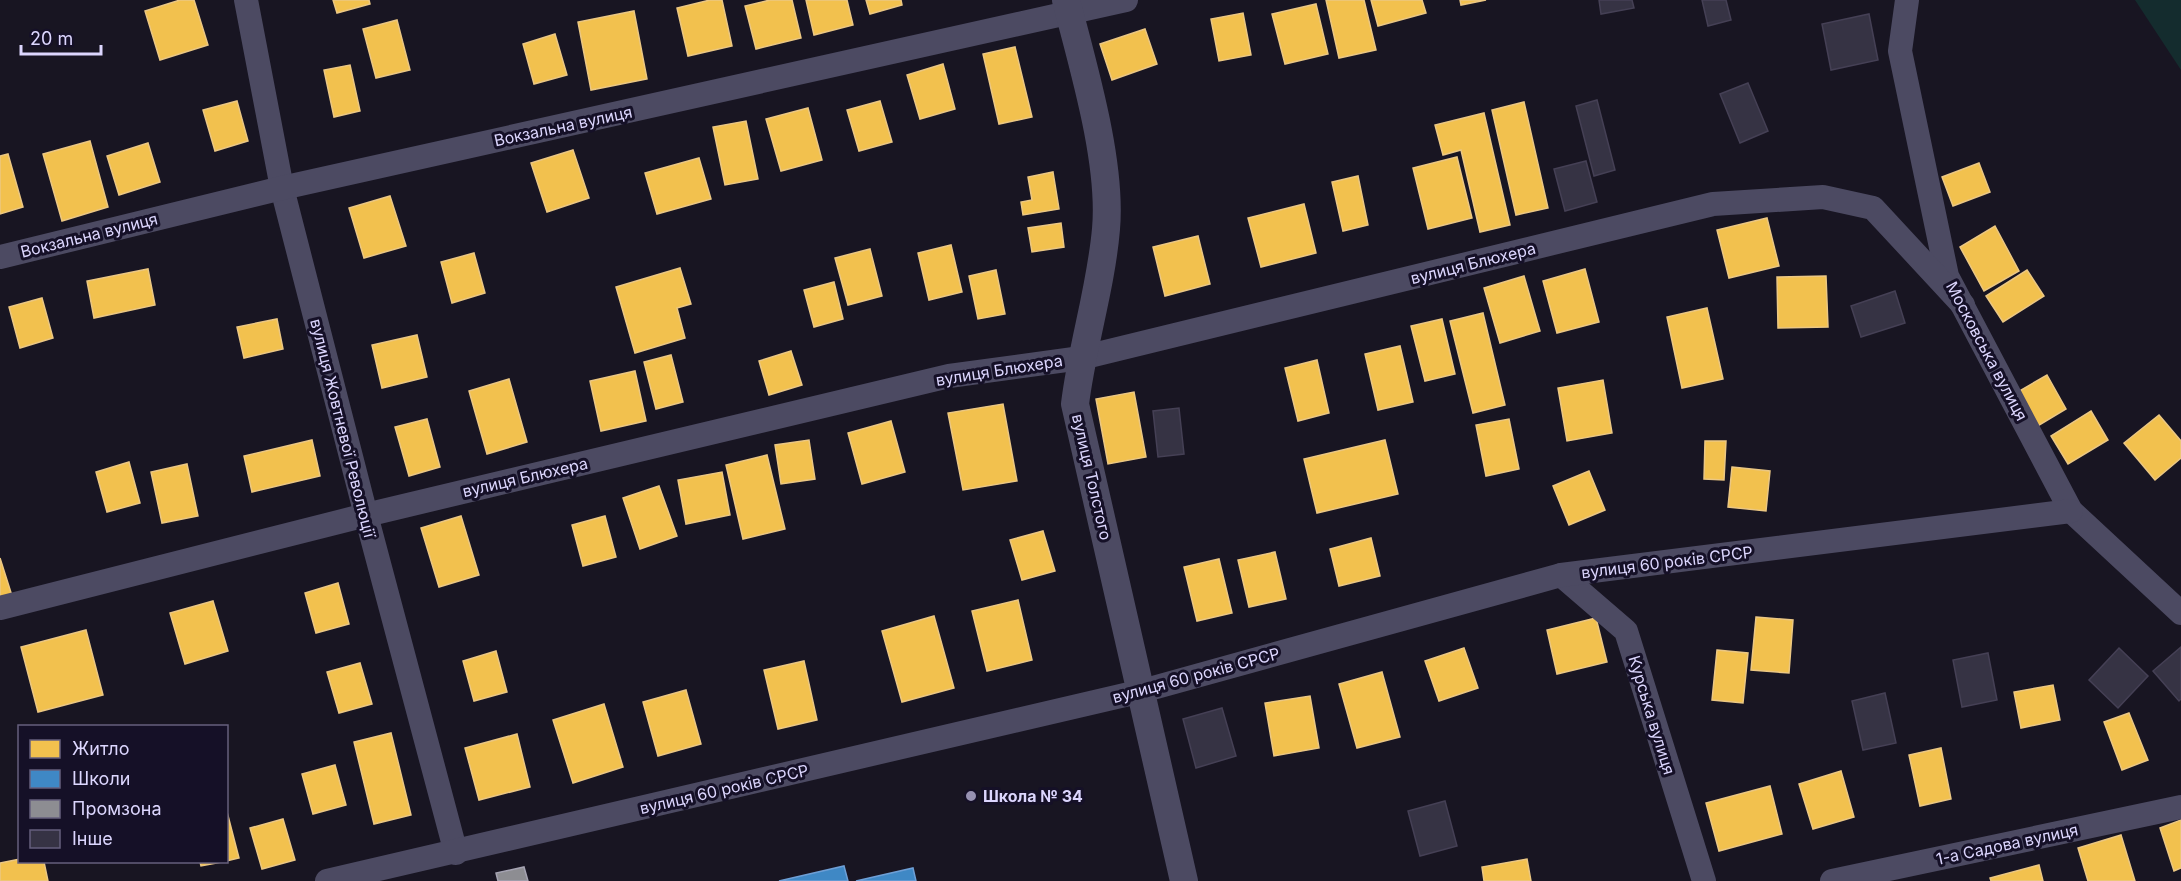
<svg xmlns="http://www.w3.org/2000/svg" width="2181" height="881" font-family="Inter,sans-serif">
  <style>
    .green { fill: #142c2e }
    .homes { fill: #f2c14e; stroke: #ebc783; stroke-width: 1.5 }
    .schools { fill: #3f88c5; stroke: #6e9fd6; stroke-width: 1.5 }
    .industry { fill: #8d8d92; stroke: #a5a3b2; stroke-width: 1.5 }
    .building { fill: #363344; stroke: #454055; stroke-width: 1.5 }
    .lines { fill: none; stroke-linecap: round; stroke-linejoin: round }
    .minor { stroke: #4c4a62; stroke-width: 24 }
    .tertiary { stroke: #4c4a62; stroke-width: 28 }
    .poi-dot { fill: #9792b1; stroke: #151027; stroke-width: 2 }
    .labels { text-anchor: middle; stroke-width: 6; stroke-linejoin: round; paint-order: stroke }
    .street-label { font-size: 16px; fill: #dcd6fe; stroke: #151027 }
    .poi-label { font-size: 16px; font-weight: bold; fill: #dcd6fe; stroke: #151027; text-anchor: start }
  </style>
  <rect width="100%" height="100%" fill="#181522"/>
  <polygon class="green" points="2135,0 2181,0 2181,70"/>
  <g class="homes">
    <polygon points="180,0 194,0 208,45 160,60 145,11"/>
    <polygon points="333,0 369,0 370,4 337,13"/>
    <polygon points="710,0 722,0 732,46 688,56 677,8"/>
    <polygon points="770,0 792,0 801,38 756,49 745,6"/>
    <polygon points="806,0 847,0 853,25 814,35"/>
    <polygon points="866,0 901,0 902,5 870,14"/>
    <polygon points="1326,0 1364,0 1376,50 1339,58"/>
    <polygon points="1371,0 1422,0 1426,13 1378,26"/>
    <polygon points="1460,0 1486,0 1461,5"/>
    <polygon points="1316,4 1328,54 1285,64 1272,14"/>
    <polygon points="634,11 647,79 591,90 578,22"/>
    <polygon points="1243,13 1251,55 1219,61 1211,19"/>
    <polygon points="397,20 410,70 376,78 363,29"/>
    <polygon points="1145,29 1157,64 1112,80 1100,44"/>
    <polygon points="555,34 567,75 534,84 523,44"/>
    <polygon points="1015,47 1032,117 999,124 983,54"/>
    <polygon points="943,64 955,109 920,119 907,75"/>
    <polygon points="350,65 360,111 334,117 324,70"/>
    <polygon points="237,101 248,141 215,151 203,110"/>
    <polygon points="880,101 892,142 859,151 847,110"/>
    <polygon points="1524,102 1548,208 1516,215 1492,110"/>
    <polygon points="808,108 822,160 781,171 766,119"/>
    <polygon points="1484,113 1510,225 1480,232 1461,150 1443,155 1435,125"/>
    <polygon points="746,121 758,179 725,185 713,127"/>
    <polygon points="90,141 108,207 62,221 43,154"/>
    <polygon points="148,143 160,182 119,195 107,156"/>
    <polygon points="573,150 589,198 547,212 531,163"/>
    <polygon points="8,154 23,207 0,214 0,156"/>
    <polygon points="1457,157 1472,218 1428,229 1413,168"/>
    <polygon points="699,158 711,199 657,214 645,173"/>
    <polygon points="1979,163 1990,192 1953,206 1942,177"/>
    <polygon points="1053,172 1059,209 1023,215 1021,202 1032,200 1028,177"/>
    <polygon points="1358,176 1368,225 1343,231 1332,182"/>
    <polygon points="390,196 406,246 364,258 349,208"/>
    <polygon points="1304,204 1316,253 1261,267 1248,218"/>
    <polygon points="1767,218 1779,266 1729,278 1717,230"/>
    <polygon points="1061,223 1064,247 1032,252 1028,228"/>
    <polygon points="1995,226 2019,271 1984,291 1960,247"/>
    <polygon points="1198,236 1210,284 1165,296 1153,247"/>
    <polygon points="951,245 962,292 929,300 918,253"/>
    <polygon points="870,249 882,296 848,305 835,258"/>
    <polygon points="474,253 485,293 452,303 441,262"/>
    <polygon points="680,268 691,304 677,308 685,338 635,353 616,287"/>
    <polygon points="148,269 155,305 94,318 87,281"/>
    <polygon points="1585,269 1599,322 1557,333 1543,281"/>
    <polygon points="996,270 1005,314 978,319 969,276"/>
    <polygon points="2027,270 2044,296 2003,322 1986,296"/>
    <polygon points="1524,276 1540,331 1500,343 1484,288"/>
    <polygon points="1826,276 1828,327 1778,328 1777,277"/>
    <polygon points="834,282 843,319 814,327 804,290"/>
    <polygon points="42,298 53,338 20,348 9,307"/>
    <polygon points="1707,308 1723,379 1682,388 1667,317"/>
    <polygon points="1483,313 1505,405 1473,413 1450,321"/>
    <polygon points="277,319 283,349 244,358 237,327"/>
    <polygon points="1442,319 1455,374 1425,381 1411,326"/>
    <polygon points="417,335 427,377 382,388 372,345"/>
    <polygon points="1400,346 1413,402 1378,410 1365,354"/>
    <polygon points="791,351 802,385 769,395 759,361"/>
    <polygon points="671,355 683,402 656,409 644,362"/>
    <polygon points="1317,360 1329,413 1298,421 1285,368"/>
    <polygon points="635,371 646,421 601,431 590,381"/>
    <polygon points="2047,375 2066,409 2036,427 2016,393"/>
    <polygon points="509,379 527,442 487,454 469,391"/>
    <polygon points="1603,380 1612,433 1567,441 1558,388"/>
    <polygon points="1134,392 1146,457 1108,464 1096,399"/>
    <polygon points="1003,404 1017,481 963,490 948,413"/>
    <polygon points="2091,411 2108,440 2068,464 2051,436"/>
    <polygon points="2159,415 2181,441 2181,458 2155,480 2124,443"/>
    <polygon points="427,419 440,467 409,476 395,427"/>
    <polygon points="1509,419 1519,469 1486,476 1476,425"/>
    <polygon points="891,421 905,472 862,484 848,433"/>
    <polygon points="312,440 320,476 252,492 244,456"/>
    <polygon points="809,440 815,479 781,484 775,445"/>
    <polygon points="1385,440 1398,494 1317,513 1304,459"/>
    <polygon points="1705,441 1726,441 1724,480 1704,479"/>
    <polygon points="767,455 785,529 743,539 726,465"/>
    <polygon points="129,462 140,503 107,512 96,472"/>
    <polygon points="187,464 198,516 162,523 151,472"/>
    <polygon points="1732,467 1770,471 1766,511 1728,507"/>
    <polygon points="1589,471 1605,510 1569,525 1553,486"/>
    <polygon points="722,472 730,515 686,524 678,480"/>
    <polygon points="659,486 677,536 640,549 623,498"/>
    <polygon points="461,516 479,575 439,587 421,528"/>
    <polygon points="605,516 616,557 583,566 572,525"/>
    <polygon points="1043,531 1055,571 1022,580 1010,540"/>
    <polygon points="1371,538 1380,576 1339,586 1330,549"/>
    <polygon points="1275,552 1286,599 1249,607 1238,560"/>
    <polygon points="0,558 13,599 0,602"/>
    <polygon points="1219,559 1232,613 1197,621 1184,567"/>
    <polygon points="338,583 349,624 316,633 305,593"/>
    <polygon points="1018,600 1032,660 987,671 972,611"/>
    <polygon points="213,601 228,651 185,664 170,613"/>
    <polygon points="934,616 954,688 902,702 882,631"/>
    <polygon points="1756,617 1793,620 1789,673 1751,670"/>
    <polygon points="1596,618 1607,662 1557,674 1547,630"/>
    <polygon points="86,630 103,695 38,712 21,647"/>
    <polygon points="1464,648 1478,688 1439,701 1425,661"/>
    <polygon points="1717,650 1748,653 1743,703 1712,700"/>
    <polygon points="496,651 507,692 474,701 463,661"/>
    <polygon points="804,661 817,720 778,729 764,670"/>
    <polygon points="360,663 372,704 339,713 327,672"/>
    <polygon points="1382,672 1400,737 1357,748 1339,684"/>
    <polygon points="2053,685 2060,720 2021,728 2014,692"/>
    <polygon points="686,690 701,744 658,756 643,702"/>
    <polygon points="1310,696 1319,748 1274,756 1265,703"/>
    <polygon points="604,704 623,767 573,783 553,720"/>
    <polygon points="2129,713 2148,760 2122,770 2104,722"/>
    <polygon points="391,733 411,815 374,824 354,742"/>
    <polygon points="517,734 530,787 479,800 465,748"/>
    <polygon points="1941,748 1951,799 1920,806 1909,755"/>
    <polygon points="335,765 346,805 313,814 302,774"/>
    <polygon points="1841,771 1854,817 1813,829 1799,784"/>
    <polygon points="1770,786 1782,834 1719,851 1706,803"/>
    <polygon points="226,808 239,858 226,861"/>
    <polygon points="283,819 295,860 262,869 250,828"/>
    <polygon points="2181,820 2181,868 2174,871 2160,828"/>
    <polygon points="2121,835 2135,881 2088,881 2078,848"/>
    <polygon points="20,859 44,862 48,881 0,881 0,863"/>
    <polygon points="1527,859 1531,881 1484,881 1482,867"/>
    <polygon points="200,862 222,862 201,866"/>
    <polygon points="2039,865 2043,881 1991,881 1990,878"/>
  </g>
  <g class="schools">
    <polygon points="844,866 848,881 779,881"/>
    <polygon points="913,868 916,881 856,881"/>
  </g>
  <polygon class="industry" points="524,867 528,881 498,881 496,873"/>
  <g class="building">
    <polygon points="1599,0 1632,0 1634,8 1601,14"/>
    <polygon points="1702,0 1726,0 1731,20 1708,26"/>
    <polygon points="1869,14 1878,60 1831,70 1822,24"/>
    <polygon points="1748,83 1768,131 1740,143 1720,94"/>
    <polygon points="1597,100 1615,170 1594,176 1576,106"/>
    <polygon points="1586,161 1597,202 1565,211 1554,169"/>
    <polygon points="1895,291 1905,323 1861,337 1851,306"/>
    <polygon points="1179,408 1184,454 1158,457 1153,411"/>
    <polygon points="2181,647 2181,699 2179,701 2153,671"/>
    <polygon points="2119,648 2148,676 2118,708 2089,680"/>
    <polygon points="1988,653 1997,700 1962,707 1953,660"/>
    <polygon points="1885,693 1896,743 1863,750 1852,701"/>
    <polygon points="1222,708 1236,756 1196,768 1183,719"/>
    <polygon points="1445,801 1457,846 1420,856 1408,811"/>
  </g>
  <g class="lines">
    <g class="minor">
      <polyline points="246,0 282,188 366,515 456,853"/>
      <polyline points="1907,0 1900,51 1947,276 2071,511 2181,613"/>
      <polyline points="0,257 282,188 1126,0"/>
      <polyline points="1561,575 1626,631 1704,881"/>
      <polyline points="0,608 366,515 949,376 1081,358 1713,204 1823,197 1873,208 1963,305"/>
      <polyline points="327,881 1142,691 1561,575 2071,511"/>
      <polyline points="1832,881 2181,807"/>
    </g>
    <path class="tertiary" d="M1066 0C1083 66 1112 162 1106 229 1101 288 1082 346 1075 404L1184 881"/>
  </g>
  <circle class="poi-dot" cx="971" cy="796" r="6"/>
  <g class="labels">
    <g class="street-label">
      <text transform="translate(563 126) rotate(-12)" y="6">Вокзальна вулиця</text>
      <text transform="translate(89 235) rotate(-14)" y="6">Вокзальна вулиця</text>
      <text transform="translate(1473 263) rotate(-14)" y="6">вулиця Блюхера</text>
      <text transform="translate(1987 351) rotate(62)" y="6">Московська вулиця</text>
      <text transform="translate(999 370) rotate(-9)" y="6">вулиця Блюхера</text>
      <text transform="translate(343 428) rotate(76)" y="6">вулиця Жовтневої Революції</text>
      <text transform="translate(525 477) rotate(-13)" y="6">вулиця Блюхера</text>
      <text transform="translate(1092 477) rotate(77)" y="6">вулиця Толстого</text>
      <text transform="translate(1667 562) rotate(-7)" y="6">вулиця 60 років СРСР</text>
      <text transform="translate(1196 675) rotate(-15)" y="6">вулиця 60 років СРСР</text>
      <text transform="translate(1652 715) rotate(73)" y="6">Курська вулиця</text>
      <text transform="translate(724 789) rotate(-13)" y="6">вулиця 60 років СРСР</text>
      <text transform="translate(2007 844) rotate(-12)" y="6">1-а Садова вулиця</text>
    </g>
    <g class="poi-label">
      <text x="983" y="802">Школа № 34</text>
    </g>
  </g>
  <rect x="18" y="725" width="210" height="138" fill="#151027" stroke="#655f7d" stroke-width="1.5"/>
  <rect x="30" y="740" width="30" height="18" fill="#f2c14e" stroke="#655f7d" stroke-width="1.5"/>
  <text x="72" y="755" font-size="18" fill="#dcd6fe">Житло</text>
  <rect x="30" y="770" width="30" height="18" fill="#3f88c5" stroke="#655f7d" stroke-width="1.5"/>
  <text x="72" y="785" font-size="18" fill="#dcd6fe">Школи</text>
  <rect x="30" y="800" width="30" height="18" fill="#8d8d92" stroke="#655f7d" stroke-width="1.5"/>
  <text x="72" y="815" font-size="18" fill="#dcd6fe">Промзона</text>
  <rect x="30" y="830" width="30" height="18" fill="#363344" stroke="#655f7d" stroke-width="1.5"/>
  <text x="72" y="845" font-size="18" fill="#dcd6fe">Інше</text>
  <path d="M21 45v9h80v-9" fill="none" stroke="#dcd6fe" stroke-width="3"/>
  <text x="30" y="45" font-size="18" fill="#dcd6fe" stroke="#151027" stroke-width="4.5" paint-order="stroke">20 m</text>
</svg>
